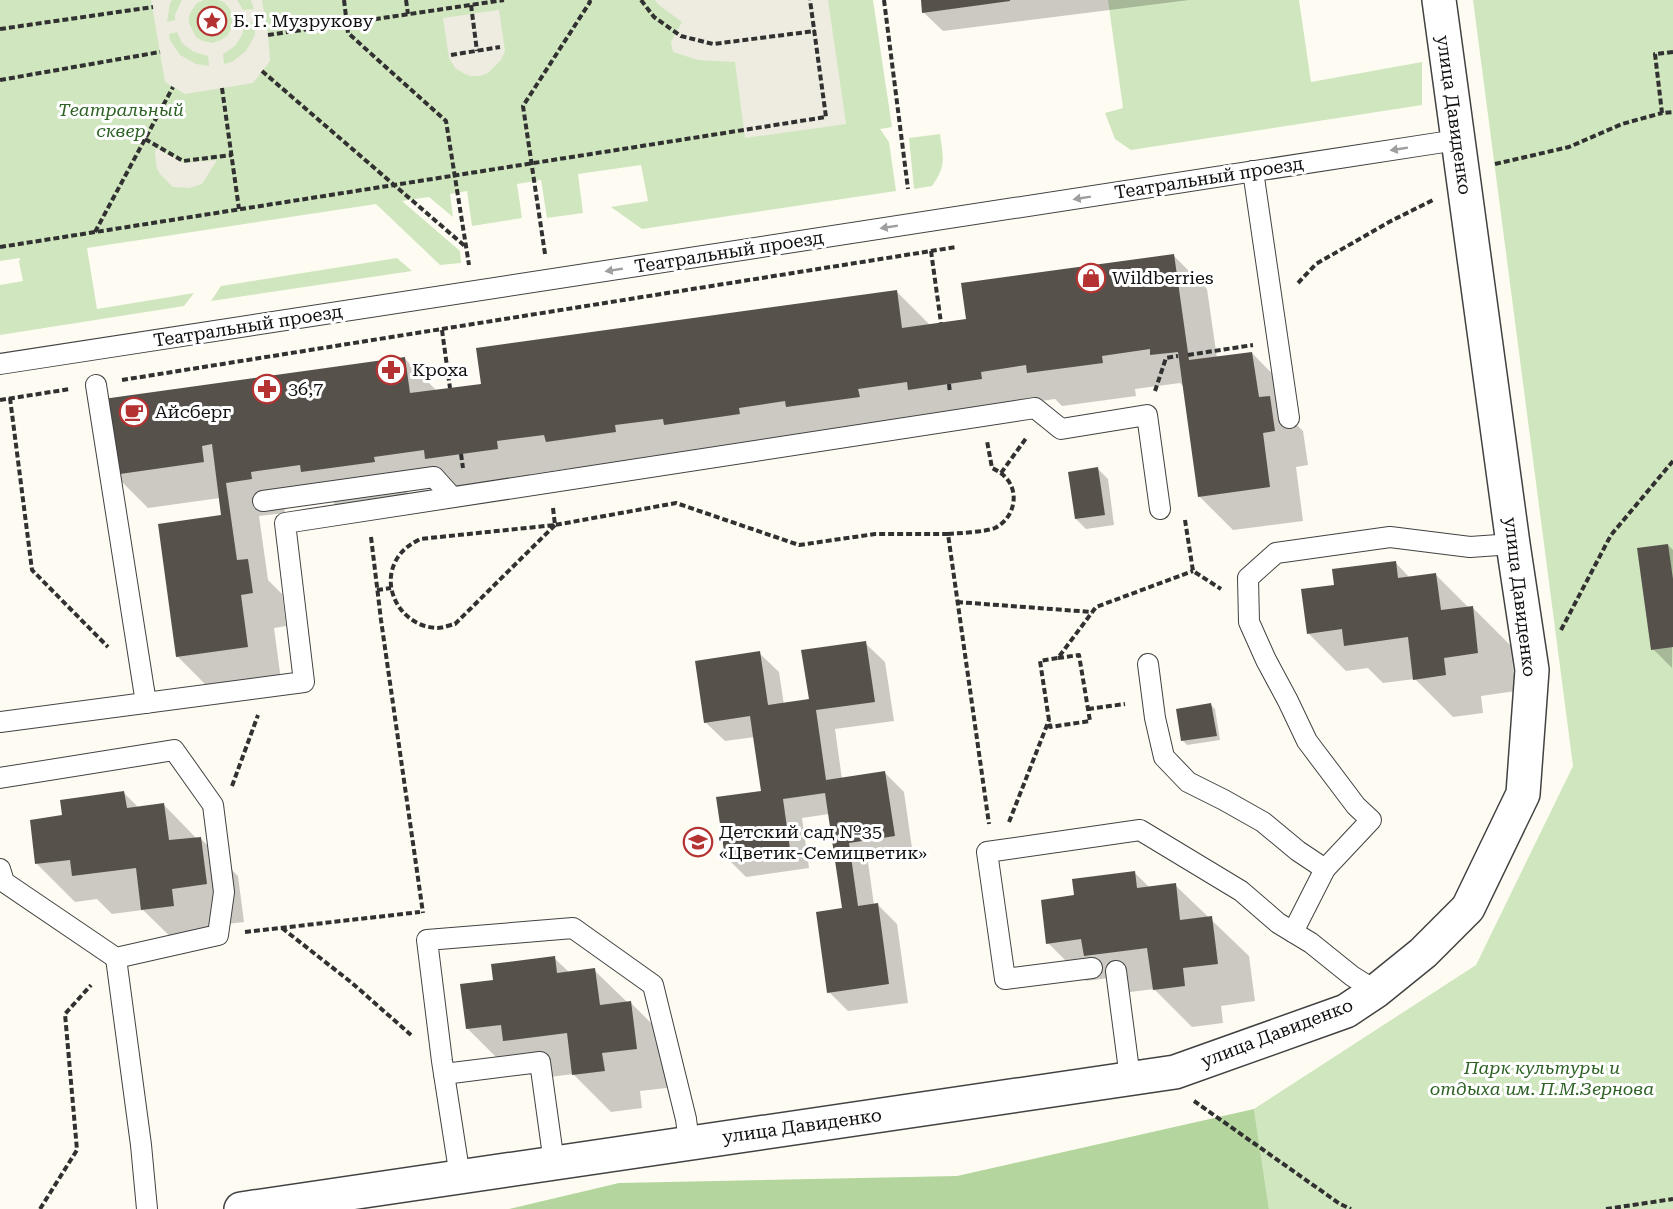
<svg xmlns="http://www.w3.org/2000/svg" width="1673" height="1209" font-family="'Roboto Serif',serif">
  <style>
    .green { fill: #d0e6be }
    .forest { fill: #b4d69e }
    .plaza { fill: #eeece1; fill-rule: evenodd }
    .shadow { fill: #0003 }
    .building { fill: #57514c }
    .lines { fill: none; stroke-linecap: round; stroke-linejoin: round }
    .service-casing { stroke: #424242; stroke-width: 22 }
    .minor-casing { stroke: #424242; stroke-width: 36 }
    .path { stroke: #313131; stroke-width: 4; stroke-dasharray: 6 3; stroke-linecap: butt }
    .service { stroke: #fff; stroke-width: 20 }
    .minor { stroke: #fff; stroke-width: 33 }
    .oneway { fill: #9f9f9f }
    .labels { text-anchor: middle; stroke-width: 6; stroke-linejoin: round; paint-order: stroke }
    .poi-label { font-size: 18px; fill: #0f0f0f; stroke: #fff; text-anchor: start }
    .park-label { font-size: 18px; font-style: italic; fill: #2d6224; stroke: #fff }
    .street-label { font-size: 18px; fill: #0f0f0f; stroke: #fff }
  </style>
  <rect width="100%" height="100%" fill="#fefcf2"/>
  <g class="green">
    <polygon points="0,0 873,0 892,127 880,129 889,142 896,191 642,229 611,207 648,201 641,165 578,174 583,213 547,218 541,180 517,184 522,218 472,226 467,191 450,194 453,217 429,197 402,201 460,251 461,263 440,265 376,204 87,248 97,309 194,293 184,306 0,335 0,285 23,281 19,262 20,258 0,261"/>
    <polygon points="1108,0 1299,0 1311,82 1422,62 1422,105 1131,150 1115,139 1105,113 1123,108"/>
    <polygon points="1473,0 1673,0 1673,1209 1269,1209 1254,1109 1476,965 1573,766"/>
    <path d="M940 134C943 158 947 165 932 186L914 189 909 138Z"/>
    <polygon points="397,258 412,271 211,301 221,286"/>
  </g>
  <polygon class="forest" points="1254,1109 1269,1209 509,1209 619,1183 957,1176"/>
  <g class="plaza">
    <path d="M151 0H172L170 3 167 22 175 20V15L182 0H204L197 3 192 10 189 16V23L196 37 203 41 212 43 221 40 228 35 232 27 233 17 230 9 224 2 218 0H237L243 10 254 9 251 0H262L268 35 270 61 253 83 185 94 165 82ZM255 22V35L246 51 232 62 224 64 223 54 235 46 242 35 245 23ZM177 32 182 43 194 52 208 56 209 66 196 64 180 55 170 40 169 34Z"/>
    <polygon points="655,0 828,0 846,124 745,138 735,62 698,60 673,52 671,42 682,22 659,5"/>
    <polygon points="499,10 505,51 501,60 488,73 480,76 470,76 463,73 455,68 449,58 443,18"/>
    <polygon points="156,148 184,163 217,160 202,184 189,188 173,187 161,175 157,169 155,154"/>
  </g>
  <g class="shadow">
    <polygon points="922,0 1189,0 943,31 923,12"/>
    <polygon points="1173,255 1207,289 1217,358 1252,353 1285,387 1290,418 1303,431 1308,465 1296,467 1303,521 1233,530 1199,496 1184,387 1180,383 1135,389 1136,396 1062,406 1055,399 1014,405 581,475 574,468 530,474 531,482 461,492 453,484 407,490 408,496 336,505 330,499 284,505 285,513 259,516 268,580 282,594 286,626 274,628 281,680 211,690 177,656 222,516 220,498 148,508 114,474 405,359 437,391 482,385 897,292 931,326 968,320"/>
    <polygon points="1098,469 1108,479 1114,525 1086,529 1076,519"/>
    <polygon points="1668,545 1673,550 1672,668 1653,649"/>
    <polygon points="1395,562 1410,578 1435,574 1469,608 1472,607 1510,645 1516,691 1481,696 1483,713 1453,717 1415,679 1383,683 1368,668 1346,671 1308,633 1336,586"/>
    <polygon points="865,643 885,662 894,721 835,729 842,779 885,773 904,792 913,855 868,862 874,905 877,904 897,924 908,1003 848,1011 829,992 843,910 829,814 802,818 809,868 746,877 726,857 763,792 755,737 725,741 705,722 759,653 779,672 784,705 810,701"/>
    <polygon points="1211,705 1215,709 1220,740 1187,745 1183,741"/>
    <polygon points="124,793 139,808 164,805 197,839 200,838 238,876 244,922 209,926 211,944 181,947 143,910 112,914 97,899 75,902 37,864 64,817"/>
    <polygon points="1135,873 1150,888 1175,885 1249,956 1255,1001 1221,1006 1223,1023 1192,1027 1154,989 1123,993 1108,978 1086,981 1048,943 1075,897"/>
    <polygon points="554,958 570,973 594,970 628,1003 631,1003 669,1041 675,1087 640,1091 642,1108 611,1112 573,1074 542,1078 527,1064 505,1066 467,1028 494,982"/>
  </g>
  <g class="building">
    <polygon points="921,0 1010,0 1010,1 922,13"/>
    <polygon points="1174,254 1189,360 1252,352 1259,397 1270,396 1275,431 1263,433 1270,487 1198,497 1178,352 1150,355 1150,349 1102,356 1103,363 1027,373 1026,365 981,372 982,379 908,390 907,382 858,389 860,397 786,407 785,401 739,408 740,414 664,425 663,419 615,425 616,432 546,442 544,435 497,441 498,449 425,459 424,450 374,457 375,462 301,472 300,465 251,472 252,479 226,483 237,560 248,559 253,593 241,595 248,647 176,657 158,524 221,515 212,444 202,446 204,462 113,475 103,399 405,357 410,393 481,384 476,348 897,290 902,328 966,319 961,283"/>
    <polygon points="1098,467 1105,515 1075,519 1068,472"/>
    <polygon points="1668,544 1673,579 1673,647 1651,650 1637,548"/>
    <polygon points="1396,561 1398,578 1436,573 1441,610 1473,606 1478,653 1444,658 1446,675 1413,680 1408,637 1344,646 1342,629 1307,634 1301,589 1334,585 1332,569"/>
    <polygon points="866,641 875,702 816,710 826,780 885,771 895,836 849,843 858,906 878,903 889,984 827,993 816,912 842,908 825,793 783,799 790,849 725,858 716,797 761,791 750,716 704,723 695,661 760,651 768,705 809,699 801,650"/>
    <polygon points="1211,703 1217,736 1181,741 1176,709"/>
    <polygon points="124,791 127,808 164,803 169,840 201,837 207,884 172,889 174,906 141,910 136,868 72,876 70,860 35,864 30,820 62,815 60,800"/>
    <polygon points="1135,871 1137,888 1176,883 1180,920 1212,916 1218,964 1183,968 1185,986 1153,990 1147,948 1084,956 1081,939 1046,944 1041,900 1074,895 1072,879"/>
    <polygon points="555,956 557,973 595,968 600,1005 631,1001 637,1049 602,1053 605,1071 572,1075 567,1033 503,1041 501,1025 466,1029 460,984 493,980 491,964"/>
  </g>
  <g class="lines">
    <g class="service-casing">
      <g id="service">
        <polyline points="1253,171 1289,418"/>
        <polyline points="0,364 1457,140"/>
        <polyline points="96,385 146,703"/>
        <polyline points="263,501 434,477 452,497"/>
        <polyline points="1148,664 1155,718 1164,757 1188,782 1224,800 1263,822 1298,851 1325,869"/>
        <polyline points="0,722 304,682 285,523 1035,408 1061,429 1147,415 1160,509"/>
        <polyline points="0,778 174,750 213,805 224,892 218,935 116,958 4,882 0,869"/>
        <polyline points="1293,932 1325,869 1371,820 1356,806 1307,741 1288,701 1266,660 1249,622 1248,578 1276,553 1390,537 1470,547 1513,544"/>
        <polyline points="116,958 141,1145 147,1209"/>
        <polyline points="1092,968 1005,979 987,852 1140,830 1241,891 1278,923 1311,943 1352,976 1376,991"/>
        <polyline points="1116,971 1130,1078"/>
        <polyline points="444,1074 540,1062 554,1163"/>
        <polyline points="460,1177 442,1061 427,940 573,928 653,985 686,1119 689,1143"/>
      </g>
    </g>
    <g class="minor-casing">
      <polyline id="minor" points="241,1209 1175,1072 1346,1011 1376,991 1423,953 1468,908 1523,794 1532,670 1513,544 1439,0"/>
    </g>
    <g class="path">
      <polyline points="344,0 348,33 446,121 469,265"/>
      <polyline points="406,0 408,14"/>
      <polyline points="641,0 654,17 681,36 713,44 815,31"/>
      <polyline points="884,0 908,189"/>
      <polyline points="471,5 477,51"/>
      <polyline points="0,29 153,7"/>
      <polyline points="268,35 504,0"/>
      <polyline points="1673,52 1655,54 1662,113 1673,112"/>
      <polyline points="451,55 500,47"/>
      <polyline points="262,71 466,247"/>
      <polyline points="0,80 160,52"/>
      <polyline points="222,88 239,209"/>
      <polyline points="145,139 183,161 232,155"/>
      <polyline points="1495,164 1569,147 1622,124 1662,113"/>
      <polyline points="95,232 173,87"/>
      <polyline points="0,247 826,117 810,0"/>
      <polyline points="931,251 941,323"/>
      <polyline points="545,254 523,106 590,2 589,0"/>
      <polyline points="1298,283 1316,264 1389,222 1433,200"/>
      <polyline points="442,330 450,388"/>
      <polyline points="1188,355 1253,345"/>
      <polyline points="122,380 956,247"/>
      <polyline points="949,384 950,393"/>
      <polyline points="1155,391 1166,358 1178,356"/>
      <polyline points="10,398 32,570 108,647"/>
      <polyline points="0,400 70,389"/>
      <polyline points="461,454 463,468"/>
      <polyline points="1001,473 1027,437"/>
      <polyline points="553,508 555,525 676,503 799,545 875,534 948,534 989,824"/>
      <polyline points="1185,520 1193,571 1221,589"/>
      <path d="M555 525 455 624C450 625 443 628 437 628 402 627 378 587 398 557 404 548 411 544 420 539Z"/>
      <path d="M948 534C960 533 985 532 995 528 1013 519 1020 495 1007 479 1003 474 998 471 992 468L987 441"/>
      <polyline points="371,537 381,620 423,913"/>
      <polyline points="377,590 391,588"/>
      <polyline points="957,602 1092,612"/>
      <polyline points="1561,630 1611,535 1673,461"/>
      <polyline points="1058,658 1079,655 1090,721 1050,727 1040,661 1058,658 1096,607 1193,571"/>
      <polyline points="1088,709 1125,704"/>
      <polyline points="232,786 258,715"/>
      <polyline points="1009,822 1049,720"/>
      <polyline points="282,928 352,983 411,1035"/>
      <polyline points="245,932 420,912"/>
      <polyline points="1194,1101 1340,1204 1351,1209"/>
      <polyline points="40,1209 77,1150 65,1014 91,985"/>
      <polyline points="1606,1209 1673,1199"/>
    </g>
    <use href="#service" class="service"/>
    <use href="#minor" class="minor"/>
  </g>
  <defs><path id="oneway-solid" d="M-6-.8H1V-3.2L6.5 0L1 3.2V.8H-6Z" transform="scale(1.5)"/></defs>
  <g class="oneway">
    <use href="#oneway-solid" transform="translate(1399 149) rotate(171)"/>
    <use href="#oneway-solid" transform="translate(1082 198) rotate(171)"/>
    <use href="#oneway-solid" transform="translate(889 227) rotate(171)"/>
    <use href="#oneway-solid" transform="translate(614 270) rotate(171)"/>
  </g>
  <defs>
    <g id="sight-ring" transform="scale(1.5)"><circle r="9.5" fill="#fff" stroke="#b43332" stroke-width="1.5"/><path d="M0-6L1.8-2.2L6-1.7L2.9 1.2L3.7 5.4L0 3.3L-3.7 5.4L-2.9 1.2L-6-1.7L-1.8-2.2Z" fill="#b43332"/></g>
    <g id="shop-ring" transform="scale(1.5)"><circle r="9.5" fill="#fff" stroke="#b43332" stroke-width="1.5"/><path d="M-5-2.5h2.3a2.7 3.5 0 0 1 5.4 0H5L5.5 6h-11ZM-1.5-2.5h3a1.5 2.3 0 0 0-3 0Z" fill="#b43332"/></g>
    <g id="pharmacy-ring" transform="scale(1.5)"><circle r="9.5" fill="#fff" stroke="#b43332" stroke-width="1.5"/><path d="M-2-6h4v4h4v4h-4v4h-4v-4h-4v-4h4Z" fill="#b43332"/></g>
    <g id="cafe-ring" transform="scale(1.5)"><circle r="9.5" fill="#fff" stroke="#b43332" stroke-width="1.5"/><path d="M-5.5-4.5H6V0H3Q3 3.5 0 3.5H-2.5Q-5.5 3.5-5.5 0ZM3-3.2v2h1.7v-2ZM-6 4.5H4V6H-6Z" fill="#b43332"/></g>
    <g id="school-ring" transform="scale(1.5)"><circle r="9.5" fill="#fff" stroke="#b43332" stroke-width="1.5"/><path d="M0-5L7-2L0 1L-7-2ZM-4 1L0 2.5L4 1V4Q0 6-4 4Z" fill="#b43332"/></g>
  </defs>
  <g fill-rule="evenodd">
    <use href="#sight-ring" x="212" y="21"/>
    <use href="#shop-ring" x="1091" y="278"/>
    <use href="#pharmacy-ring" x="391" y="370"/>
    <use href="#pharmacy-ring" x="267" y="389"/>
    <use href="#cafe-ring" x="134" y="412"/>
    <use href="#school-ring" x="698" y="842"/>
  </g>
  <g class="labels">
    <g class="poi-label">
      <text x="233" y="27">Б. Г. Музрукову</text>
      <text x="1112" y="284">Wildberries</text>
      <text x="412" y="376">Кроха</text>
      <text x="288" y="395">36,7</text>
      <text x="155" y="418">Айсберг</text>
      <text x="719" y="838">Детский сад №35<tspan x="719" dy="21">«Цветик-Семицветик»</tspan></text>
    </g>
    <g class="park-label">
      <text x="121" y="116">Театральный<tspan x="121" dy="21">сквер</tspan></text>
      <text x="1542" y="1074">Парк культуры и<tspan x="1542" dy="21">отдыха им. П.М.Зернова</tspan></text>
    </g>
    <g class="street-label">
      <text transform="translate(1454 115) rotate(82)" y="6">улица Давиденко</text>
      <text transform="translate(1209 178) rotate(-9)" y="6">Театральный проезд</text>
      <text transform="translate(729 252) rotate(-9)" y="6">Театральный проезд</text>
      <text transform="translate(248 326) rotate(-9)" y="6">Театральный проезд</text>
      <text transform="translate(1520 597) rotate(83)" y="6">улица Давиденко</text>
      <text transform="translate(1277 1033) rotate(-21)" y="6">улица Давиденко</text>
      <text transform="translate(802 1126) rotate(-8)" y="6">улица Давиденко</text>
    </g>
  </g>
</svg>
